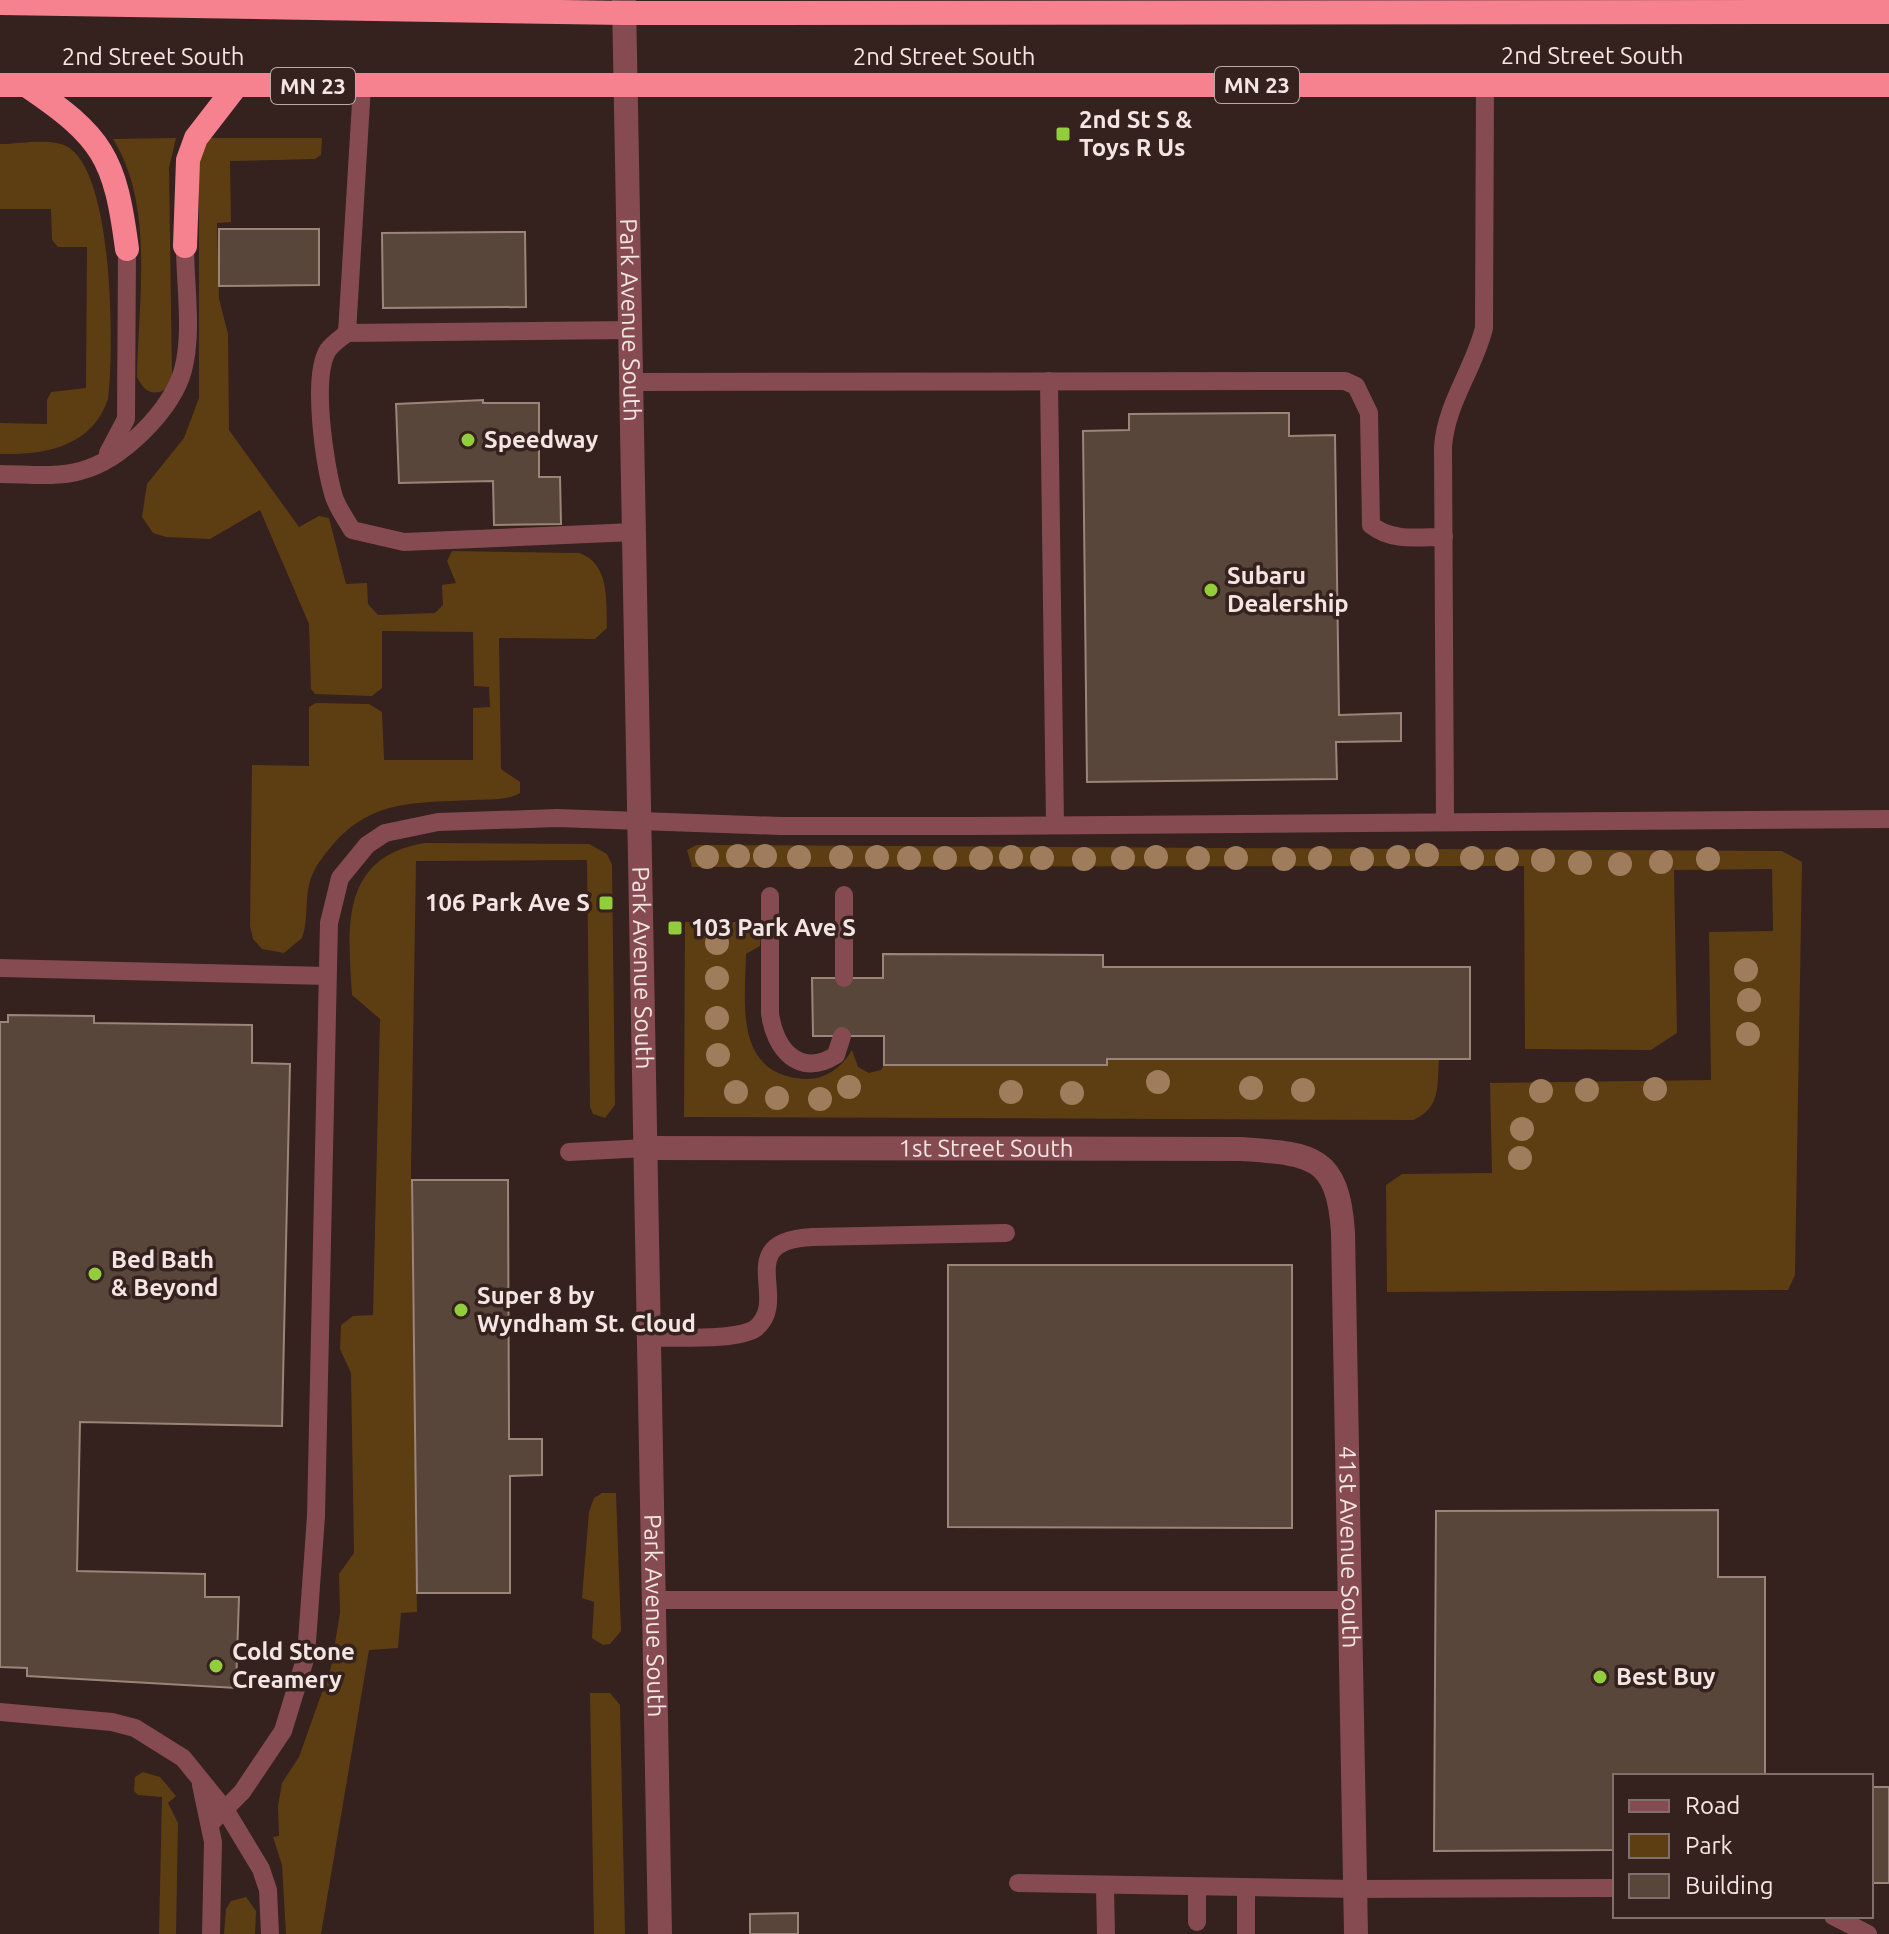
<svg xmlns="http://www.w3.org/2000/svg" width="1889" height="1934" font-family="Ubuntu,sans-serif">
  <style>
    .green { fill: #5d3e13 }
    .building { fill: #59463b; stroke: #9b8579; stroke-width: 2 }
    .lines { fill: none; stroke-linecap: round; stroke-linejoin: round }
    .lane { stroke: #854b51; stroke-width: 18 }
    .street { stroke: #854b51; stroke-width: 24 }
    .highway { stroke: #f68290; stroke-width: 24 }
    .tree { fill: #9e7c5c }
    .poi-dot { fill: #92cd3e; stroke: #35211d; stroke-width: 3 }
    .labels { text-anchor: middle; stroke-width: 7; stroke-linejoin: round; paint-order: stroke }
    .shield { fill: #35211d; stroke: #baaaa7; stroke-width: 2 }
    .shield-label { font-size: 22px; font-weight: bold; fill: #f3e5e2 }
    .street-label { font-size: 24px; fill: #f3e5e2; stroke: #35211d }
    .poi-label { font-size: 24px; font-weight: bold; fill: #f3e5e2; stroke: #35211d; text-anchor: start }
  </style>
  <rect width="100%" height="100%" fill="#35211d"/>
  <g class="green">
    <path d="M176 138 169 168 172 376 166 389C152 397 144 391 137 377 138 301 155 206 113 139Z"/>
    <path d="M210 138H322L321 155 315 159 230 161 231 222 217 223 219 299 228 334 229 430 299 527 319 516 329 518 346 584 367 583 368 604 378 615 435 613 443 605 442 585 456 583 447 561 452 551 579 553C610 563 606 601 607 628L595 639 499 638 501 769 520 782V793C506 801 487 799 472 800 418 803 374 799 335 842 326 853 316 864 311 878 304 897 309 919 302 938L284 953 262 949 253 939 250 926 252 765 309 766V707L316 703 369 704 382 712 384 760H473V708L490 707 489 687 474 686 473 632 382 631V688L372 696 315 694 311 689 309 624 260 510 210 539 166 537 153 533 142 517 147 484 184 438 199 398V156Z"/>
    <path d="M0 144C18 144 44 139 61 144 115 158 114 354 108 399 92 447 45 455 0 454V423L47 424V400L51 392 86 388 87 247H58L52 240 51 209H0Z"/>
    <path d="M425 843 589 844 607 854 612 865 615 1105 605 1118 593 1114 590 1107 587 860 416 861 411 1171 417 1612 401 1613 398 1648 369 1650 321 1934H286L282 1865 273 1837 279 1836 278 1806 282 1783 299 1757 331 1667 340 1613 339 1574 354 1553 351 1373 340 1349 341 1325 353 1316 373 1315 380 1019 352 995C348 929 339 857 425 843Z"/>
    <polygon points="697,845 1782,851 1802,862 1795,1275 1788,1290 1387,1292 1386,1185 1402,1174 1492,1173 1490,1083 1711,1080 1709,932 1773,931 1772,869 1674,870 1677,1033 1651,1050 1525,1049 1524,866 692,867 687,850"/>
    <path d="M685 922H755L761 929 760 946 746 954C745 1006 734 1076 807 1079 827 1079 843 1066 852 1050L858 1067 869 1073 881 1070 884 1065H1106L1107 1059H1439C1437 1086 1441 1108 1413 1120L684 1117Z"/>
    <polygon points="602,1493 616,1493 621,1631 610,1644 603,1645 592,1638 594,1602 582,1598 589,1512 594,1498"/>
    <polygon points="590,1693 610,1693 620,1705 625,1934 594,1934"/>
    <polygon points="143,1772 160,1777 176,1796 168,1803 178,1823 176,1934 159,1934 162,1797 138,1795 134,1791 135,1777"/>
    <polygon points="246,1897 256,1911 255,1934 224,1934 226,1909 231,1901"/>
  </g>
  <g class="building">
    <polygon points="219,229 319,229 319,285 219,286"/>
    <polygon points="525,232 526,307 383,308 382,233"/>
    <polygon points="483,400 483,403 539,403 539,477 560,477 561,524 494,525 493,481 399,483 396,404"/>
    <polygon points="1289,413 1289,436 1335,435 1339,715 1401,713 1401,741 1336,742 1337,779 1087,782 1083,431 1129,430 1129,414"/>
    <polygon points="883,954 1103,955 1103,967 1470,967 1470,1059 1107,1059 1107,1065 884,1065 884,1036 813,1036 812,978 883,978"/>
    <polygon points="8,1015 94,1016 94,1023 252,1025 252,1063 290,1064 282,1426 80,1422 77,1571 205,1574 205,1597 239,1597 236,1688 27,1676 27,1668 0,1667 0,1022 8,1022"/>
    <polygon points="412,1180 508,1180 509,1439 542,1439 542,1475 510,1476 510,1593 417,1593"/>
    <polygon points="948,1265 1292,1265 1292,1528 948,1527"/>
    <polygon points="1718,1510 1718,1577 1765,1577 1765,1776 1615,1776 1615,1850 1434,1851 1436,1511"/>
    <rect x="1871" y="1787" width="18" height="96"/>
    <polygon points="798,1913 798,1934 750,1934 750,1914"/>
  </g>
  <g class="lines">
    <g class="lane">
      <polyline points="362,86 347,333 630,330"/>
      <path d="M347 333C341 338 332 344 328 350 311 377 325 467 334 497 338 509 346 519 352 530L404 542 634 532"/>
      <polyline points="1049,381 1055,825"/>
      <path d="M631 382 1345 381 1356 386 1369 413 1371 525C1392 542 1419 537 1444 537"/>
      <polyline points="108,453 126,419 127,249"/>
      <path d="M0 474C26 474 55 478 80 471 121 461 172 410 183 370 193 332 185 285 185 246"/>
      <path d="M1445 822 1443 447C1446 403 1474 369 1484 328L1485 85"/>
      <path d="M770 896V1013C774 1048 799 1079 836 1055L842 1036"/>
      <polyline points="0,968 327,976"/>
      <polyline points="844,978 844,895"/>
      <polyline points="569,1152 646,1148"/>
      <path d="M650 1338C673 1337 739 1341 756 1328 791 1299 731 1241 812 1237L1006 1233"/>
      <polyline points="655,1600 1349,1600"/>
      <polyline points="0,1712 112,1722 135,1728 183,1758 226,1811 261,1869 268,1890 270,1934"/>
      <polyline points="201,1785 213,1842 211,1934"/>
      <polyline points="211,1823 242,1792 283,1731 306,1656 316,1516 329,923 340,878 367,845 385,833 438,822 557,818 780,826 969,826 1889,819"/>
      <polyline points="1018,1883 1355,1889 1615,1888"/>
      <polyline points="1105,1887 1106,1934"/>
      <polyline points="1197,1887 1197,1922"/>
      <polyline points="1833,1916 1868,1934"/>
      <polyline points="1246,1934 1246,1887"/>
    </g>
    <g class="street">
      <path id="s1" d="M624 0 660 1934"/>
      <path id="s2" d="M646 1148 1242 1149C1310 1154 1338 1154 1343 1232L1356 1934"/>
    </g>
    <g class="highway">
      <polyline points="0,3 624,13 1889,12"/>
      <polyline points="0,85 1889,85"/>
      <path d="M26 85C103 137 115 157 127 249"/>
      <polyline points="185,246 188,160 196,138 237,85"/>
    </g>
  </g>
  <g class="tree">
    <circle cx="1427" cy="855" r="12"/>
    <circle cx="738" cy="856" r="12"/>
    <circle cx="765" cy="856" r="12"/>
    <circle cx="707" cy="857" r="12"/>
    <circle cx="799" cy="857" r="12"/>
    <circle cx="841" cy="857" r="12"/>
    <circle cx="877" cy="857" r="12"/>
    <circle cx="1011" cy="857" r="12"/>
    <circle cx="1156" cy="857" r="12"/>
    <circle cx="1398" cy="857" r="12"/>
    <circle cx="909" cy="858" r="12"/>
    <circle cx="945" cy="858" r="12"/>
    <circle cx="981" cy="858" r="12"/>
    <circle cx="1042" cy="858" r="12"/>
    <circle cx="1123" cy="858" r="12"/>
    <circle cx="1198" cy="858" r="12"/>
    <circle cx="1236" cy="858" r="12"/>
    <circle cx="1320" cy="858" r="12"/>
    <circle cx="1472" cy="858" r="12"/>
    <circle cx="1084" cy="859" r="12"/>
    <circle cx="1284" cy="859" r="12"/>
    <circle cx="1362" cy="859" r="12"/>
    <circle cx="1507" cy="859" r="12"/>
    <circle cx="1708" cy="859" r="12"/>
    <circle cx="1543" cy="860" r="12"/>
    <circle cx="1661" cy="862" r="12"/>
    <circle cx="1580" cy="863" r="12"/>
    <circle cx="1620" cy="864" r="12"/>
    <circle cx="717" cy="943" r="12"/>
    <circle cx="1746" cy="970" r="12"/>
    <circle cx="717" cy="978" r="12"/>
    <circle cx="1749" cy="1000" r="12"/>
    <circle cx="717" cy="1018" r="12"/>
    <circle cx="1748" cy="1034" r="12"/>
    <circle cx="718" cy="1055" r="12"/>
    <circle cx="1158" cy="1082" r="12"/>
    <circle cx="849" cy="1087" r="12"/>
    <circle cx="1251" cy="1088" r="12"/>
    <circle cx="1655" cy="1089" r="12"/>
    <circle cx="1303" cy="1090" r="12"/>
    <circle cx="1587" cy="1090" r="12"/>
    <circle cx="1541" cy="1091" r="12"/>
    <circle cx="736" cy="1092" r="12"/>
    <circle cx="1011" cy="1092" r="12"/>
    <circle cx="1072" cy="1093" r="12"/>
    <circle cx="777" cy="1098" r="12"/>
    <circle cx="820" cy="1099" r="12"/>
    <circle cx="1522" cy="1129" r="12"/>
    <circle cx="1520" cy="1158" r="12"/>
  </g>
  <g class="poi-dot">
    <rect x="1055" y="126" width="16" height="16" rx="4"/>
    <circle cx="468" cy="440" r="8"/>
    <circle cx="1211" cy="590" r="8"/>
    <rect x="598" y="895" width="16" height="16" rx="4"/>
    <rect x="667" y="920" width="16" height="16" rx="4"/>
    <circle cx="95" cy="1274" r="8"/>
    <circle cx="461" cy="1310" r="8"/>
    <circle cx="216" cy="1666" r="8"/>
    <circle cx="1600" cy="1677" r="8"/>
  </g>
  <g class="labels">
    <g class="shield">
      <rect x="1215" y="67" width="84" height="36" rx="6"/>
      <rect x="271" y="68" width="84" height="36" rx="6"/>
    </g>
    <g class="shield-label">
      <text x="1257" y="93">MN 23</text>
      <text x="313" y="94">MN 23</text>
    </g>
    <g class="street-label">
      <text x="1592" y="64">2nd Street South</text>
      <text x="153" y="65">2nd Street South</text>
      <text x="944" y="65">2nd Street South</text>
      <text dy="8" stroke="none"><textPath href="#s1" startOffset="320">Park Avenue South</textPath></text>
      <text dy="8" stroke="none"><textPath href="#s1" startOffset="968">Park Avenue South</textPath></text>
      <text dy="8" stroke="none"><textPath href="#s2" startOffset="340">1st Street South</textPath></text>
      <text dy="8" stroke="none"><textPath href="#s2" startOffset="1064">41st Avenue South</textPath></text>
      <text dy="8" stroke="none"><textPath href="#s1" startOffset="1616">Park Avenue South</textPath></text>
    </g>
    <g class="poi-label">
      <text x="1079" y="128">2nd St S &amp;<tspan x="1079" dy="28">Toys R Us</tspan></text>
      <text x="484" y="448">Speedway</text>
      <text x="1227" y="584">Subaru<tspan x="1227" dy="28">Dealership</tspan></text>
      <text x="590" y="911" text-anchor="end">106 Park Ave S</text>
      <text x="691" y="936">103 Park Ave S</text>
      <text x="111" y="1268">Bed Bath<tspan x="111" dy="28">&amp; Beyond</tspan></text>
      <text x="477" y="1304">Super 8 by<tspan x="477" dy="28">Wyndham St. Cloud</tspan></text>
      <text x="232" y="1660">Cold Stone<tspan x="232" dy="28">Creamery</tspan></text>
      <text x="1616" y="1685">Best Buy</text>
    </g>
  </g>
  <rect x="1613" y="1774" width="260" height="144" fill="#35211d" stroke="#816f6c" stroke-width="2"/>
  <rect x="1629" y="1800" width="40" height="12" fill="#854b51" stroke="#816f6c" stroke-width="2"/>
  <text x="1685" y="1814" font-size="24" fill="#f3e5e2">Road</text>
  <rect x="1629" y="1834" width="40" height="24" fill="#5d3e13" stroke="#816f6c" stroke-width="2"/>
  <text x="1685" y="1854" font-size="24" fill="#f3e5e2">Park</text>
  <rect x="1629" y="1874" width="40" height="24" fill="#59463b" stroke="#816f6c" stroke-width="2"/>
  <text x="1685" y="1894" font-size="24" fill="#f3e5e2">Building</text>
</svg>
